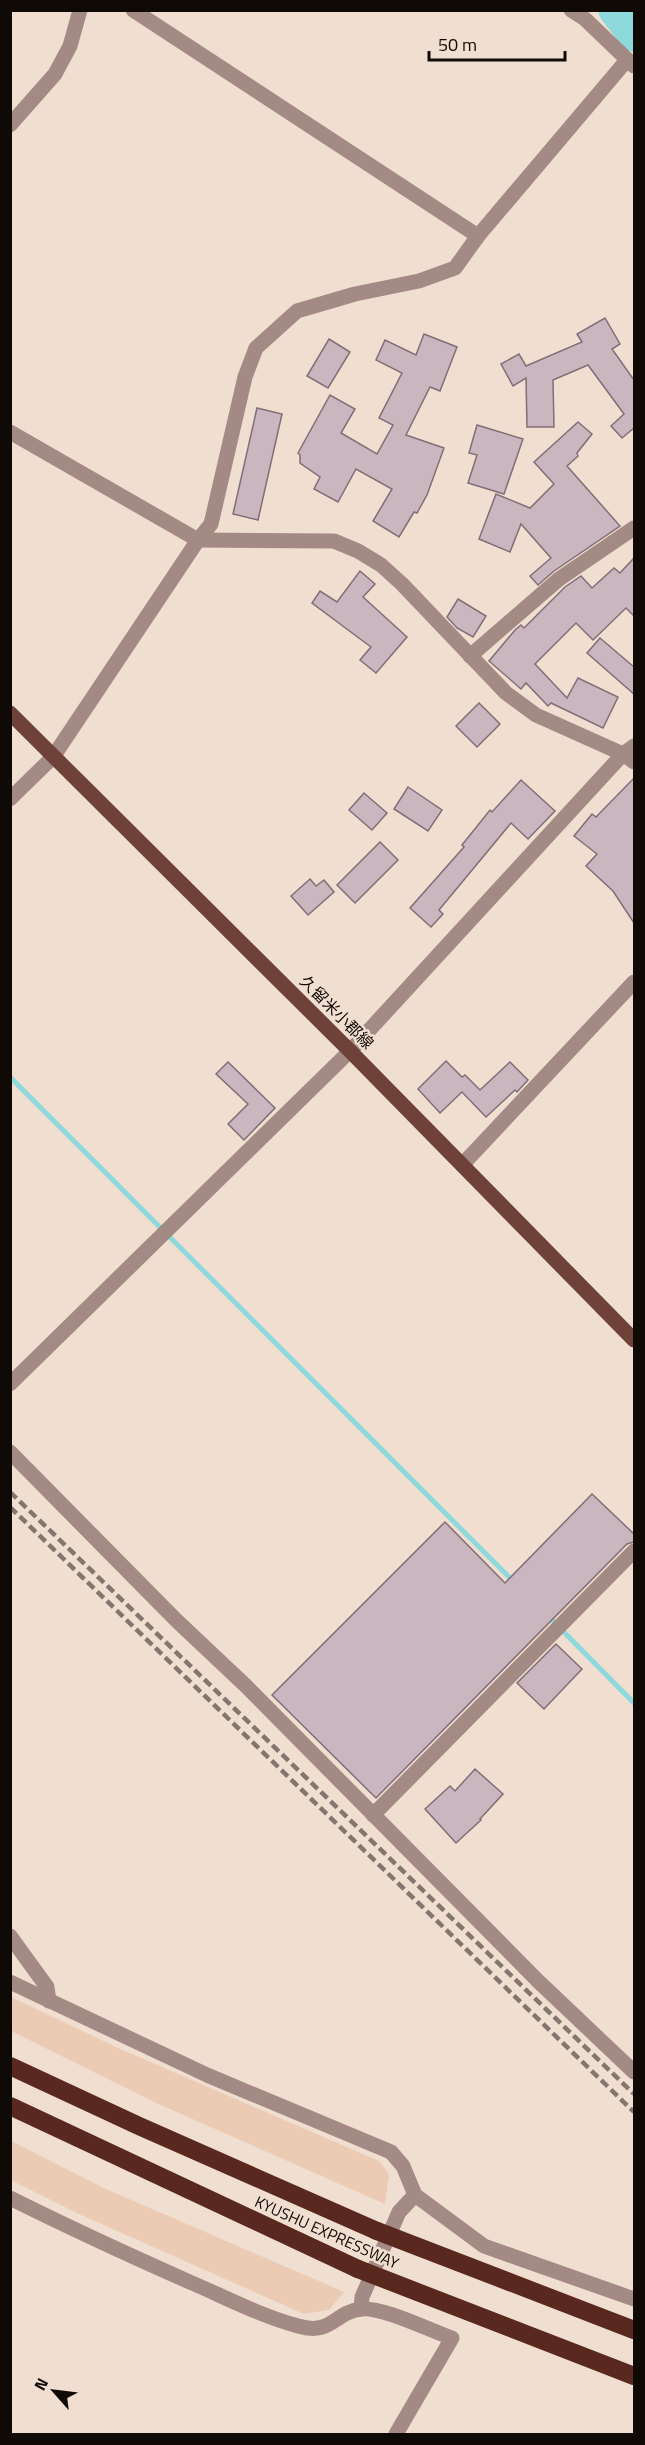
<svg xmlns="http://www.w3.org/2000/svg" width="645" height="2445" font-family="'Titillium Web','Noto Sans JP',sans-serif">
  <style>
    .green { fill: #ebcbb3 }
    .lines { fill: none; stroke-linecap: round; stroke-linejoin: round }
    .stream { stroke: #8ed9dc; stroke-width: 5 }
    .river { stroke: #8ed9dc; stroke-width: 33 }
    .building { fill: #cab6bf; stroke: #816e77; stroke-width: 1.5 }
    .minor { stroke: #a48a84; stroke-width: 15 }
    .tertiary { stroke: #a48a84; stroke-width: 15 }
    .primary { stroke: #6e4239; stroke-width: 15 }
    .motorway { stroke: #59281e; stroke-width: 18 }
    .rail { stroke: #82766e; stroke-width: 4.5; stroke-dasharray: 9 4.5; stroke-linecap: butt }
    .motorway-bridge { stroke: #59281e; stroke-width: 18 }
    .labels { text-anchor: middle; stroke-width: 5; stroke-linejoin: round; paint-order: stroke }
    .street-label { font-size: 16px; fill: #100a07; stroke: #f0ded1 }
  </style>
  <rect width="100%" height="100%" fill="#f0ded1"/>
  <g class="green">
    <polygon points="11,1997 118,2048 379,2161 389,2174 385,2204 154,2102 11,2031"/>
    <polygon points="11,2141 106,2189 344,2292 329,2310 304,2314 77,2213 11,2180"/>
  </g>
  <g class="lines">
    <g class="stream">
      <polyline points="10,1077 514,1582"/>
      <polyline points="548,1616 634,1703"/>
    </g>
    <polyline class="river" points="615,10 634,35"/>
  </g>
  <g class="building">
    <polygon points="605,318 620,344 612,349 634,380 634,428 622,438 611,426 624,414 588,365 553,380 554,427 527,427 526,378 513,386 501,364 519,354 526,366 582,342 577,334"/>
    <polygon points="424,334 457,347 440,391 430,387 406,435 444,448 427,495 417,513 414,512 399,537 373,521 392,489 356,469 338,502 314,489 320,477 300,463 300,455 298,453 330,395 355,409 341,433 377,454 393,425 379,418 402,373 376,360 385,340 416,355"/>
    <polygon points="329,339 350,352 328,388 307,376"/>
    <polygon points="257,408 282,414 258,520 233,514"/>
    <polygon points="578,422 592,434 577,453 578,456 567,466 620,526 554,571 538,585 530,576 551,558 521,524 510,552 479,539 496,494 530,508 554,484 534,462"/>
    <polygon points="477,425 523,439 504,494 468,483 477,455 469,453"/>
    <polygon points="634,558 634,616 626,608 593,640 576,623 535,664 567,698 578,678 618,697 603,728 551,703 548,706 526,683 521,689 489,661 515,630 521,625 524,628 565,587 581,576 592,588 614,568 620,573"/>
    <polygon points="360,571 375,584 363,597 407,637 376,673 360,660 371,647 312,603 320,591 337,602"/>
    <polygon points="458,599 486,616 473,637 457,628 447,617"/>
    <polygon points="600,638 634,667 634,694 587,653"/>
    <polygon points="479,703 500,724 477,747 456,726"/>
    <polygon points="634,778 634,923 613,891 586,866 597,854 574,836 592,814 596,817"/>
    <polygon points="521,780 555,811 528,839 511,823 439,910 443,914 431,927 410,908 464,847 462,845 490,810 492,812"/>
    <polygon points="408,787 442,810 428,831 394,809"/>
    <polygon points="364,793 387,813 372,830 349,810"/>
    <polygon points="380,842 398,860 355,903 337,885"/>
    <polygon points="310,879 316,886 324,880 334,892 308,915 291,896"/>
    <polygon points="446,1061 462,1077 465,1075 480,1090 510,1062 528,1080 517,1092 515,1090 486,1117 462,1092 440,1113 418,1089"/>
    <polygon points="228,1062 275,1108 244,1140 228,1124 248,1104 216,1074"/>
    <polygon points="592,1494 634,1534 634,1542 627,1544 376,1798 272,1695 445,1522 505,1583"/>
    <polygon points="556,1644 582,1669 544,1709 517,1683"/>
    <polygon points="475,1769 503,1794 480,1819 481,1820 456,1843 425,1809 450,1786 455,1791"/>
  </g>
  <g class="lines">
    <g class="minor">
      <polyline points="133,10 478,236"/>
      <polyline points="571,10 585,19 634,66"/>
      <polyline points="198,540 211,524 245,377 256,348 297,311 355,294 419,281 455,268 478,236 627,60"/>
      <polyline points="198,540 334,541 358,551 381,565 402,584 506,693 536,715 623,754 634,762"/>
      <polyline points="470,656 559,579 634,528"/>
      <polyline points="10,799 53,757"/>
      <polyline points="462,1165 634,982"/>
      <polyline points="10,1384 350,1051 623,754 634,746"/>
      <polyline points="10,1452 176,1620 246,1686 538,1981 634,2072"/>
      <polyline points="373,1815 634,1551"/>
      <polyline points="10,1936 47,1987 49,2001"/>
      <polyline points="10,1982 207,2075 391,2152 403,2166 415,2195 484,2246 634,2299"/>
      <path d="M10 2198C70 2228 131 2256 192 2283 227 2298 261 2316 298 2326 332 2336 334 2312 361 2309 383 2307 429 2330 452 2338L396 2434"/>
      <polyline points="361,2309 362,2297 399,2212 415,2195"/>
    </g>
    <g class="tertiary">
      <polyline points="10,125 55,74 70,46 80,10"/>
      <polyline points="10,432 198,540 53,757"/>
    </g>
    <polyline class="primary" points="10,713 350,1051 634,1340"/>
    <g class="motorway">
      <polyline points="10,2066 139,2126 377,2231"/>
      <polyline points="10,2106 358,2269"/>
    </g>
    <g class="rail">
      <polyline points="10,1492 634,2094"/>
      <polyline points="10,1507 634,2112"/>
    </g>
    <g class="motorway-bridge">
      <polyline points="377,2231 634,2330"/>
      <polyline points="358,2269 634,2376"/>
    </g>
  </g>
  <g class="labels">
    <g class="street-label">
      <text transform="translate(337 1012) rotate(45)" y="6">久留米小郡線</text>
      <text transform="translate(327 2232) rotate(24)" y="6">KYUSHU EXPRESSWAY</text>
    </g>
  </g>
  <rect width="645" height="2445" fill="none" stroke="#100a07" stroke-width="24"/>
  <g transform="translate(54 2391) rotate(298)" stroke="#f0ded1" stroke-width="4.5" paint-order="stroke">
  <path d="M0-4.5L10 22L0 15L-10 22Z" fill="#100a07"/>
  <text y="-9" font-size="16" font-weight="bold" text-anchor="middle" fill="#100a07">N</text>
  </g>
  <path d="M429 51v9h136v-9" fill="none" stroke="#100a07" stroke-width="3"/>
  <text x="438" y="51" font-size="18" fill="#100a07" stroke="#f0ded1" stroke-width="4.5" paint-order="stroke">50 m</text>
</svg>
